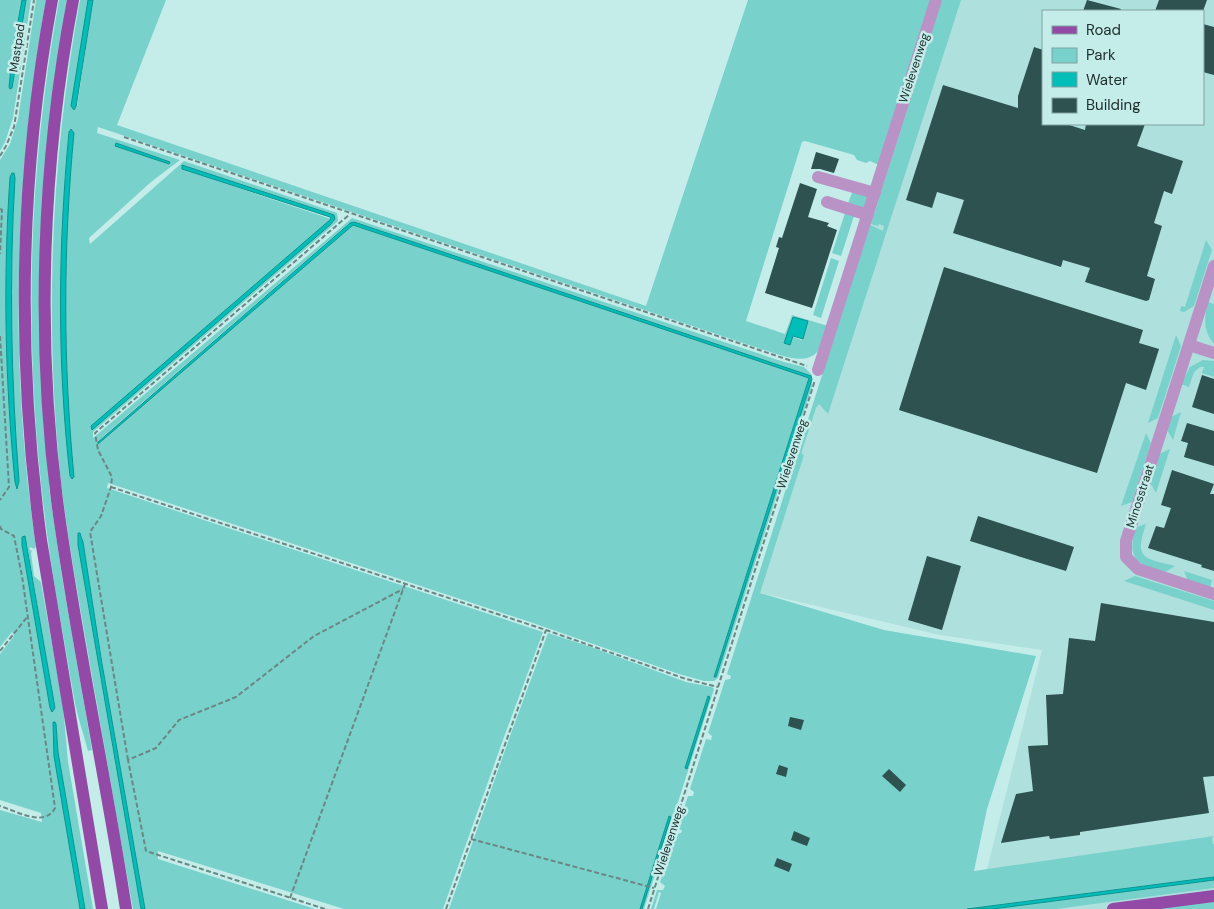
<svg xmlns="http://www.w3.org/2000/svg" width="1214" height="909" font-family="'DM Sans',sans-serif">
  <style>
    .built { fill: #aee0dd; fill-rule: evenodd }
    .green { fill: #79d1cc; fill-rule: evenodd }
    .water { fill: #03bdb8; stroke: #0c938f }
    .building { fill: #2d5250 }
    .lines { fill: none; stroke-linecap: round; stroke-linejoin: round }
    .path { stroke: #6b8785; stroke-width: 2; stroke-dasharray: 5 2.5; stroke-linecap: butt }
    .minor { stroke: #b993c5; stroke-width: 12 }
    .major { stroke: #924aa6; stroke-width: 12 }
    .labels { text-anchor: middle; stroke-width: 5; stroke-linejoin: round; paint-order: stroke }
    .street-label { font-size: 12px; fill: #20302f; stroke: #c4edea }
  </style>
  <rect width="100%" height="100%" fill="#c4edea"/>
  <path class="built" d="M941 0H1214V907L1194 909H977L1042 650 940 635 761 593 757 590 815 397ZM1043 11H1203V124H1043Z"/>
  <g class="green">
    <polygon points="0,0 22,0 11,68 10,89 12,88 26,0 31,0 13,118 5,142 0,151"/>
    <path d="M36 0H46C14 182 9 363 36 547L34 549 31 547 29 549 32 551 31 553 34 576 41 582 63 706 68 762 93 909H85L58 752 56 724 54 756 80 909H0V810L42 822 41 813 0 800V654L14 636 12 632 0 647V160L10 144 18 119ZM10 177 15 178C9 279 11 380 19 481L17 489 15 482C6 380 3 279 10 177ZM24 536 27 544 55 708H50L22 545V537Z"/>
    <path d="M59 0H67L48 133 49 487 62 577 92 750 88 751C84 735 78 719 75 703 69 671 64 638 58 606 23 400 22 206 59 0Z"/>
    <path d="M80 0H88L71 106 74 110 77 107 93 0H166L117 125 646 306 748 0H932L879 165 870 161 866 163 857 160 854 155 805 141 802 142 746 321 785 334 792 315 828 326C825 334 823 346 817 352 804 367 776 353 761 349L98 127 97 133 180 160 151 182 89 238 90 244 184 161 337 213 338 221 93 432V438L352 218 784 362 804 367 812 375V386L718 678 714 681H704L679 674 533 623 108 483 107 488 543 632 504 737 443 909H344L158 851V859L315 909H145L101 658 83 542 82 536 78 533V545L141 909H133C118 826 104 743 89 659 79 600 68 541 61 482 44 322 51 158 80 0ZM71 129 74 133 68 203 65 301 70 476C58 360 58 249 69 132ZM117 144 170 162 169 164 116 146ZM182 165 334 215 335 219 330 225 92 429V426L331 219 182 169ZM349 223 811 376 812 379 716 677H714L809 378 353 225 98 444V441ZM808 321 802 340 793 337 790 345 784 343Z"/>
    <polygon points="942,0 961,0 828,414 819,404 816,408 802,451 802,454 804,455 760,593 884,630 1036,656 987,809 974,871 1214,836 1212,838 1213,844 1214,844 1214,877 967,909 656,909 661,893 659,892 654,909 651,909 657,890 663,890 665,886 660,882 676,834 681,833 682,830 677,829 688,796 693,796 694,792 690,789 706,739 711,740 712,736 708,733 725,680 730,679 731,676 727,674 870,225 883,231 884,226 879,224 878,226 871,224"/>
    <polygon points="853,190 869,195 865,209 847,206"/>
    <polygon points="845,213 854,216 841,256 832,253"/>
    <polygon points="1206,240 1212,250 1194,306 1184,312 1180,311 1181,306 1185,307"/>
    <polygon points="831,258 839,261 821,318 813,315"/>
    <path d="M1208 302 1214 304V344C1203 331 1204 319 1208 302Z"/>
    <polygon points="1176,335 1181,346 1158,418 1148,423"/>
    <polygon points="1203,360 1214,361 1214,377 1202,373 1204,367 1200,367 1194,372 1189,387 1181,384 1190,367"/>
    <polygon points="1181,412 1173,440 1167,430 1171,417"/>
    <polygon points="1146,433 1151,443 1132,502 1121,506"/>
    <polygon points="1170,449 1156,493 1150,482 1159,454"/>
    <path d="M1146 524C1134 559 1143 558 1175 566L1164 573C1135 563 1127 558 1136 527Z"/>
    <polygon points="1184,571 1212,580 1210,588 1188,581"/>
    <polygon points="1135,576 1214,601 1214,610 1124,581"/>
    <polygon points="548,633 591,647 686,682 712,687 714,689 644,909 642,909 671,817 670,816 640,909 449,909 509,739"/>
    <polygon points="1214,880 1214,888 1056,909 993,909"/>
    <polygon points="1214,901 1214,909 1150,909"/>
  </g>
  <g class="water">
    <polygon points="22,0 26,0 12,88 10,89 9,87 13,49"/>
    <polygon points="88,0 93,0 76,107 74,110 71,106"/>
    <path d="M71 129 74 133C63 248 63 362 74 477L72 479 70 476C57 362 58 247 69 132Z"/>
    <polygon points="116,143 170,162 169,164 115,146"/>
    <polygon points="182,165 334,215 335,219 330,225 92,430 91,426 331,219 330,217 182,169"/>
    <path d="M12 173H14L15 178C9 279 11 380 19 481L17 489 15 482C5 380 3 279 10 177Z"/>
    <polygon points="354,222 811,376 812,379 716,677 714,677 809,378 353,225 98,444 98,442 350,223"/>
    <polygon points="793,317 808,321 803,339 793,336 790,345 784,343"/>
    <polygon points="78,533 80,533 83,542 101,658 145,909 141,909 78,545"/>
    <polygon points="25,536 55,708 52,712 50,708 22,545 22,537"/>
    <polygon points="708,696 710,697 687,769 685,768"/>
    <polygon points="53,722 55,722 56,724 58,752 85,909 80,909 54,756"/>
    <polygon points="669,816 671,817 642,909 640,909"/>
    <polygon points="1214,877 1214,880 993,909 967,909"/>
  </g>
  <g class="building">
    <polygon points="1087,0 1121,9 1120,11 1083,11"/>
    <polygon points="1159,0 1207,0 1203,11 1155,11"/>
    <polygon points="1203,24 1214,27 1214,75 1203,72"/>
    <polygon points="1034,47 1043,50 1043,124 1066,124 1085,130 1086,124 1145,124 1137,146 1183,161 1172,194 1164,191 1154,223 1162,226 1147,276 1155,279 1149,300 1146,301 1085,282 1090,268 1063,260 1061,267 953,233 964,200 937,192 932,208 906,200 943,85 1018,108 1018,96"/>
    <polygon points="816,152 839,159 834,173 820,169 811,169"/>
    <polygon points="800,183 817,189 808,217 829,223 827,226 837,230 812,308 765,293 779,248 776,247 779,237 782,238"/>
    <polygon points="944,267 1143,330 1139,343 1159,349 1146,390 1126,383 1097,473 899,410"/>
    <polygon points="1202,375 1214,379 1214,414 1192,407"/>
    <polygon points="1187,423 1214,431 1214,466 1184,457 1188,443 1181,441"/>
    <polygon points="1172,470 1214,484 1210,494 1214,494 1214,571 1201,567 1202,565 1148,548 1156,526 1164,528 1171,508 1161,505"/>
    <polygon points="978,516 1074,547 1066,571 970,541"/>
    <polygon points="927,556 961,566 942,630 908,620"/>
    <polygon points="1101,603 1214,622 1214,776 1203,777 1209,813 1080,832 1080,835 1050,839 1049,836 1001,843 1016,794 1033,791 1028,746 1048,745 1046,695 1063,694 1069,638 1095,641"/>
    <polygon points="790,717 804,720 801,730 788,726"/>
    <polygon points="779,765 788,768 786,777 776,774"/>
    <polygon points="889,769 906,785 900,792 882,776"/>
    <polygon points="794,831 810,838 807,846 791,840"/>
    <polygon points="777,858 792,864 789,872 774,866"/>
  </g>
  <g class="lines">
    <g class="path">
      <polyline points="124,137 807,366"/>
      <polyline points="0,156 6,146 14,127 34,0"/>
      <polyline points="0,209 2,210 0,254"/>
      <polyline points="0,336 9,487 0,500"/>
      <polyline points="111,487 546,630 686,679 718,687"/>
      <path d="M0 526 1 529 14 536 22 576 55 808C45 828 16 811 0 806"/>
      <polyline points="0,651 28,616"/>
      <polyline points="128,760 90,532 101,516 111,487 112,477 98,450 95,433 350,214"/>
      <polyline points="471,839 654,888"/>
      <polyline points="290,898 405,584"/>
      <polyline points="325,909 146,851 128,760 156,748 179,720 236,697 314,636 403,589"/>
      <polyline points="446,909 546,630"/>
      <polyline points="648,909 815,380"/>
    </g>
    <g class="minor">
      <polyline points="818,177 875,193"/>
      <polyline points="827,202 868,215"/>
      <polyline points="1214,266 1126,541 1126,557 1138,569 1214,594"/>
      <polyline points="1189,345 1214,353"/>
      <polyline points="818,370 936,0"/>
    </g>
    <g class="major">
      <path d="M52 0C19 178 17 361 41 540L102 909"/>
      <path d="M73 0C42 162 36 337 57 500 75 637 105 772 126 909"/>
      <polyline points="1113,909 1214,896"/>
    </g>
  </g>
  <g class="labels">
    <g class="street-label">
      <text transform="translate(17 48) rotate(-81)" y="4">Mastpad</text>
      <text transform="translate(914 68) rotate(-72)" y="4">Wielevenweg</text>
      <text transform="translate(792 454) rotate(-72)" y="4">Wielevenweg</text>
      <text transform="translate(1140 496) rotate(-72)" y="4">Minosstraat</text>
      <text transform="translate(669 841) rotate(-72)" y="4">Wielevenweg</text>
    </g>
  </g>
  <rect x="1042" y="10" width="162" height="115" fill="#c4edea" stroke="#82a19f"/>
  <rect x="1052" y="26" width="25" height="8" fill="#924aa6" stroke="#82a19f"/>
  <text x="1086" y="35" font-size="15" fill="#20302f">Road</text>
  <rect x="1052" y="48" width="25" height="15" fill="#79d1cc" stroke="#82a19f"/>
  <text x="1086" y="60" font-size="15" fill="#20302f">Park</text>
  <rect x="1052" y="72" width="25" height="15" fill="#03bdb8" stroke="#82a19f"/>
  <text x="1086" y="85" font-size="15" fill="#20302f">Water</text>
  <rect x="1052" y="98" width="25" height="15" fill="#2d5250" stroke="#82a19f"/>
  <text x="1086" y="110" font-size="15" fill="#20302f">Building</text>
</svg>
